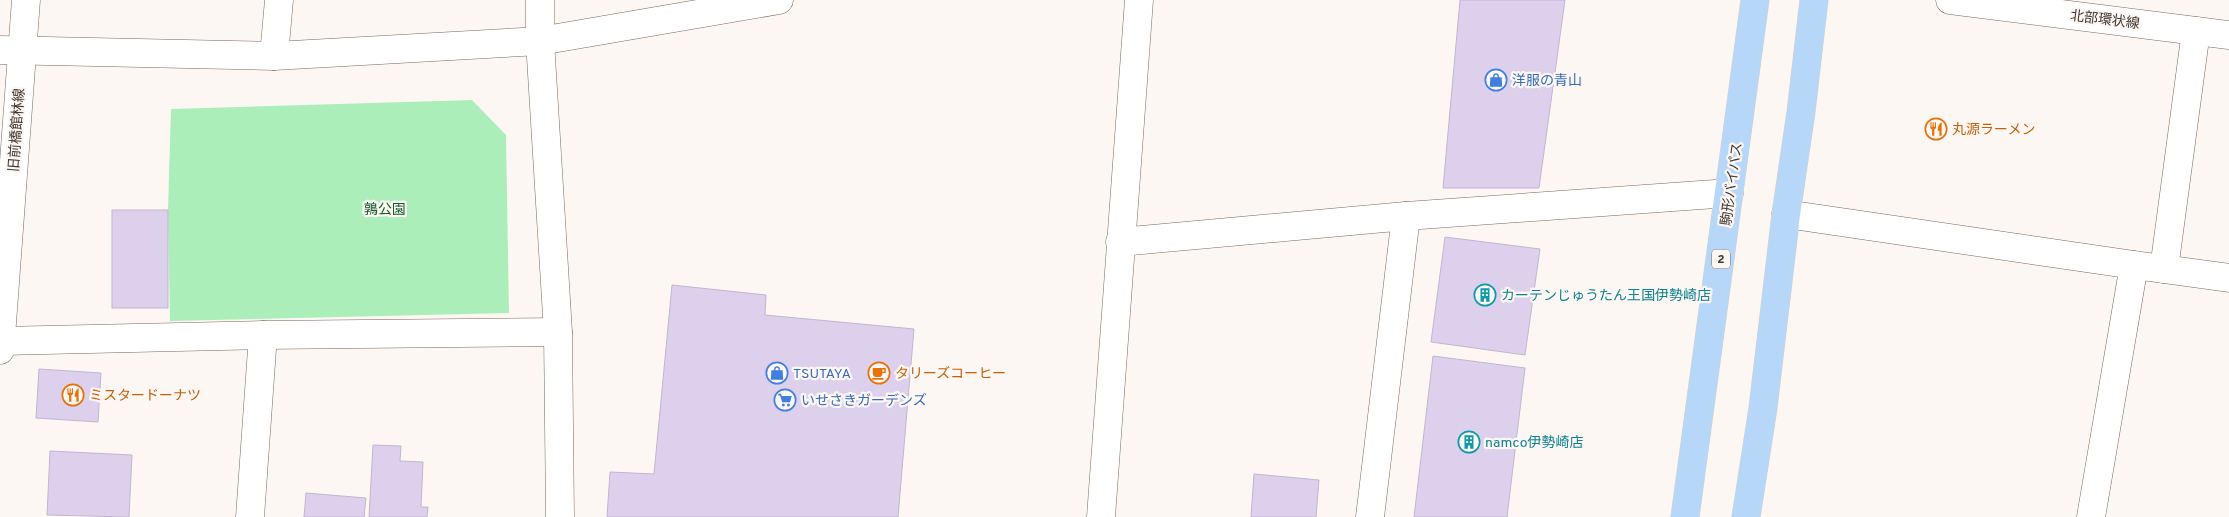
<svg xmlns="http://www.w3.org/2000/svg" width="2229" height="517" font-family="Overpass,'Noto Sans JP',sans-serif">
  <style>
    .green { fill: #aceeb9 }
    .building { fill: #dcd0ec; stroke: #c1b6d0 }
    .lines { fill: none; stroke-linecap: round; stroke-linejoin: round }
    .minor-casing { stroke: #806659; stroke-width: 29 }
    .major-casing { stroke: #d5d3d1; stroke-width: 29 }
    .minor { stroke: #fff; stroke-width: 28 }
    .major { stroke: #b6d7f8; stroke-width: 28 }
    .labels { text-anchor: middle; stroke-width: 4.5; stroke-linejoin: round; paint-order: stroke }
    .shield { fill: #fdf7f4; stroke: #796f6a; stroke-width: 1 }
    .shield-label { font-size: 12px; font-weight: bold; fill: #40352f }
    .street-label { font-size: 14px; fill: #40352f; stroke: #fdf7f4 }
    .shop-label { font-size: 14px; fill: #366cbe; stroke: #fdf7f4; text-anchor: start }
    .food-label { font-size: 14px; fill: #c56008; stroke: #fdf7f4; text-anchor: start }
    .park-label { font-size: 14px; fill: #125b2b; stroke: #fdf7f4 }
    .culture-label { font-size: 14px; fill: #0d838f; stroke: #fdf7f4; text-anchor: start }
  </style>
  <rect width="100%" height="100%" fill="#fdf7f4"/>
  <polygon class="green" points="472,100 506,135 509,313 170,321 168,210 171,109"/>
  <g class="building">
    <polygon points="1460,0 1565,0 1539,188 1443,188"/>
    <rect x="112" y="210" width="56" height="98"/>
    <polygon points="1445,237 1540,249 1525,355 1431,342"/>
    <polygon points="672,285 766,295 765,315 914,329 898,517 607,517 610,472 654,474"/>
    <polygon points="1433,356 1525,368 1507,517 1414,517"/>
    <polygon points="39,369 101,373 98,422 36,418"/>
    <polygon points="373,445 401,446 400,461 423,462 421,507 428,507 427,517 369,517"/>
    <polygon points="50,451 132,455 129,517 47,515"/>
    <polygon points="1254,474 1319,480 1316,517 1251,517"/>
    <polygon points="306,493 366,498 364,517 304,517"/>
  </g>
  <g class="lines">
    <g class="minor-casing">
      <g id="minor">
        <polyline points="540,0 540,41 558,332 560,517"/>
        <polyline points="1950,0 2229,35"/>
        <polyline points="0,50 274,56 540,41 779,0"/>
        <polyline points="274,56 279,0"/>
        <polyline points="1786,214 2134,265"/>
        <polyline points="1406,216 1729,193"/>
        <polyline points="1120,242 1406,216 1370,517"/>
        <polyline points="2164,269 2196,31"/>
        <polyline points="1,341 263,335 558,332"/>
        <polyline points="0,350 26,0"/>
        <polyline points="250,517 263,335"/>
        <polyline points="1101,517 1139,0"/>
        <polyline points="2091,517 2134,265 2229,278"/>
      </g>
    </g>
    <g class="major-casing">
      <g id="major">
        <polyline points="1685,517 1755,0"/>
        <polyline points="1746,517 1763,408 1786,214 1801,112 1814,0"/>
      </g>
    </g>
    <use href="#minor" class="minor"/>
    <use href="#major" class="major"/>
  </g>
  <defs>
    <g id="shop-ring" transform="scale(1.125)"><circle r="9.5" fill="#fdf7f4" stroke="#3f7fe0" stroke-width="1.5"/><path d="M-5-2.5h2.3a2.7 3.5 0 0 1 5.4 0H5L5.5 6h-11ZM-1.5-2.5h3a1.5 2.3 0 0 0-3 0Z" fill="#3f7fe0"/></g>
    <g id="restaurant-ring" transform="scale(1.125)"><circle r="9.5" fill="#fdf7f4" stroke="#e8710a" stroke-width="1.5"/><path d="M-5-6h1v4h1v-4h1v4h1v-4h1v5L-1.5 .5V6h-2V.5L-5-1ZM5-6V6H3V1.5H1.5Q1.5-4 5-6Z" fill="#e8710a"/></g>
    <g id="building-ring" transform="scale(1.125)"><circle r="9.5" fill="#fdf7f4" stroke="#0f9aa8" stroke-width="1.5"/><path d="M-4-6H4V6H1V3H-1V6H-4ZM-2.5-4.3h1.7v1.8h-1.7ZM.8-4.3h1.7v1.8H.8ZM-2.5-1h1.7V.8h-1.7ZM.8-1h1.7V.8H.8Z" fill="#0f9aa8"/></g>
    <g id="cafe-ring" transform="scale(1.125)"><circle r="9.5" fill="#fdf7f4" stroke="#e8710a" stroke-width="1.5"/><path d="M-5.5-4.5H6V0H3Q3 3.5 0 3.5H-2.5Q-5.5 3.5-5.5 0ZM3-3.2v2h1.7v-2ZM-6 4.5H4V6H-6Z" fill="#e8710a"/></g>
    <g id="supermarket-ring" transform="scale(1.125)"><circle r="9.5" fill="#fdf7f4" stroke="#3f7fe0" stroke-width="1.5"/><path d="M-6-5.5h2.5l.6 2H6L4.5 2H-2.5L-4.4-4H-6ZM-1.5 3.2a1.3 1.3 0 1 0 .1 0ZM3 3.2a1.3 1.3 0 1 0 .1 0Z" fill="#3f7fe0"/></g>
  </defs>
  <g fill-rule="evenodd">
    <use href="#shop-ring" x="1496" y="80"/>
    <use href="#restaurant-ring" x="1936" y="129"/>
    <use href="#building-ring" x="1485" y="295"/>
    <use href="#shop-ring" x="777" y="373"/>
    <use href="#cafe-ring" x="879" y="373"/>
    <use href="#restaurant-ring" x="73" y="395"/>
    <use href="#supermarket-ring" x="785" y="400"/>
    <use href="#building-ring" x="1469" y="442"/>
  </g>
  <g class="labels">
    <rect class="shield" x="1712" y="249.5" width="18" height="19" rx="4"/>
    <g class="shield-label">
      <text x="1721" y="263">2</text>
    </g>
    <g class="street-label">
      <text transform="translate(2105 19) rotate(7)" y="5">北部環状線</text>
      <text transform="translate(16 130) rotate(-86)" y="5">旧前橋館林線</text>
      <text transform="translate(1731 184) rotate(-82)" y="5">駒形バイパス</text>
    </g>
    <g class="shop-label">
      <text x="1512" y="85">洋服の青山</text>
      <text x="793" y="378">TSUTAYA</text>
      <text x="801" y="405">いせさきガーデンズ</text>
    </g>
    <g class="food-label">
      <text x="1952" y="134">丸源ラーメン</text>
      <text x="895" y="378">タリーズコーヒー</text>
      <text x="89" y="400">ミスタードーナツ</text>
    </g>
    <g class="park-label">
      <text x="385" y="214">鶉公園</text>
    </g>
    <g class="culture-label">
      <text x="1501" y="300">カーテンじゅうたん王国伊勢崎店</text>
      <text x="1485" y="447">namco伊勢崎店</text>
    </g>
  </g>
</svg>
